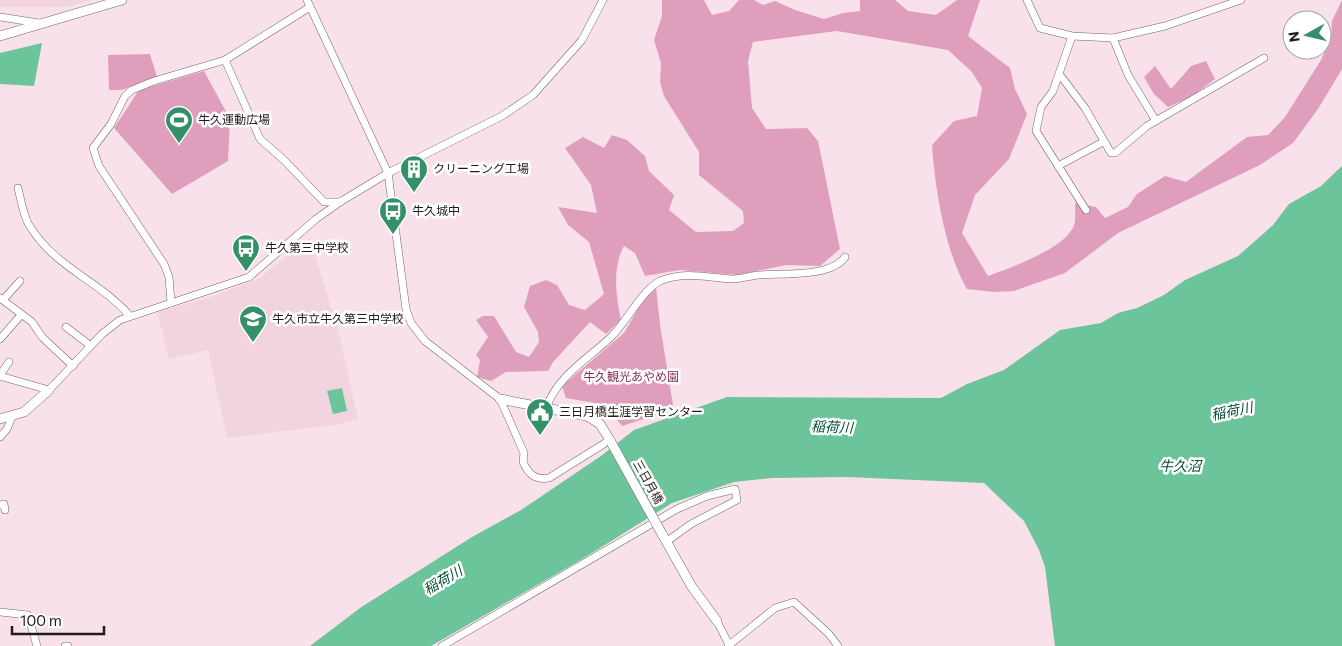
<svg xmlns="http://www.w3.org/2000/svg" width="1342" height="646" font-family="Commissioner,'Noto Sans JP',sans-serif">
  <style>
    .built { fill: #f2d3e0 }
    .green { fill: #df9fbc }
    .water { fill: #6cc49a }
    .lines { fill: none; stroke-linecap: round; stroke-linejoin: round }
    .minor-casing { stroke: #77636b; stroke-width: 8 }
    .tertiary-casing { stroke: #77636b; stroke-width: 10 }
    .minor { stroke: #fff; stroke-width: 7 }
    .tertiary { stroke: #fff; stroke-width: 9 }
    .tertiary-bridge-casing { stroke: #77636b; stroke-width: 10; stroke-linecap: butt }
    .tertiary-bridge { stroke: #fff; stroke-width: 9 }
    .labels { text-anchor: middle; stroke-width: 5; stroke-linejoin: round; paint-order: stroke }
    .poi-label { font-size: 12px; fill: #221a1e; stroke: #fff; text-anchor: start }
    .park-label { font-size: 12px; fill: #882c5d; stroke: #fff }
    .street-label { font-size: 12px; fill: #221a1e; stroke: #fff }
    .water-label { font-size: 14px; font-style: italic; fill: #004d32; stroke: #fff }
  </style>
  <rect width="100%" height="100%" fill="#f9e1eb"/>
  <g class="built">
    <polygon points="0,0 92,0 67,7 0,7"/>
    <polygon points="310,238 340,337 358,419 335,425 227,438 208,350 169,359 157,312 211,297 258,279"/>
  </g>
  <g class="green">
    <path d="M662 0H704L712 15 729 11 739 0H754L763 5 775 1 795 10 824 19 843 13 860 11V0H895L908 11 936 15 957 0H980L968 36 1010 68 1015 89 1027 114 1009 159 975 195 962 233 988 276C1011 267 1063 250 1074 226 1076 221 1075 210 1075 203L1096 207 1105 218 1128 207 1137 194 1165 176 1186 182 1247 137 1268 135 1285 117 1321 60 1331 37 1332 21 1342 0V69L1318 109 1293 143 1260 165 1118 233 1065 273 1014 291 993 292 967 289C945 252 935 188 932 145L954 121 977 116 982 88 972 72 948 50 837 31 753 42 748 61 752 108 766 129 807 128 818 141 840 249 820 266 786 265 737 275 680 270 645 276 635 253 624 246C612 267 616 297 621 320L606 334 590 322 553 362 548 371 506 372 491 381 477 377 480 360 476 355 488 337 476 320 483 316H494L516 352 529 357 539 342 538 332 524 307 530 286 546 280 557 285 569 305 585 310 604 294 589 242 568 225 558 207 597 213 591 185 565 148 583 137 604 148 612 135 627 140 645 156 649 171 674 195 669 210 696 232 733 231 744 223 743 211 699 175V152L664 96 660 82 661 63 654 40 662 16Z"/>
    <polygon points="150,54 157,77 122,90 109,90 108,55"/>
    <polygon points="1206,61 1215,79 1192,96 1168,107 1154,94 1144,77 1155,66 1171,89 1191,66"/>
    <polygon points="204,71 230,119 228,161 172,194 114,128 139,90"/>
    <polygon points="656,287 660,325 673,405 653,416 622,426 606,405 566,398 562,386 624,333 642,302"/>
  </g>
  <g class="water">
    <polygon points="42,43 34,86 0,84 0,53"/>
    <polygon points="1342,166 1342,646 1055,646 1045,567 1039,550 1024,521 984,483 847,477 772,478 734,482 672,503 584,558 431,646 310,646 360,608 472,537 521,510 601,456 634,430 727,397 941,398 967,384 1004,370 1060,330 1101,323 1118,313 1137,308 1164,295 1185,280 1238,256 1273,225 1289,204 1321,186"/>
    <polygon points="342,388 347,411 333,414 327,391"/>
  </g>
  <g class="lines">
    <g class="minor-casing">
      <g id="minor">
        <path d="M307 0 388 173 406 309 411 323 425 341 500 399 524 453 523 462C529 475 535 480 549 478L610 440"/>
        <polyline points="1027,0 1040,28 1072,36 1113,38 1165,26 1241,0"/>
        <polyline points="0,17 39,23"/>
        <polyline points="1072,36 1053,91 1041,107 1036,131 1086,210"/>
        <polyline points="1113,38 1128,75 1156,121"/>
        <polyline points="225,60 260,139 284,160 324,202 340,202"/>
        <polyline points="1060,75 1085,108 1111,153 1115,153 1147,126 1264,58"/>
        <polyline points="1058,166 1103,142"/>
        <path d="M18 188C21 200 23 215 29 225 56 269 99 280 130 316"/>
        <polyline points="0,298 32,322 42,337 73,366"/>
        <polyline points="3,300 20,281"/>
        <polyline points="171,303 169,277 164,264 99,166 93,148 111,124 125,96 132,90 154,81 225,60 310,7"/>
        <polyline points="66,327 91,346"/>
        <polyline points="0,339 21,315"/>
        <polyline points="0,375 9,362"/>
        <polyline points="0,376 49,390 102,334 120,320 249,277 316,219 340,202 388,173 502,116 533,95 582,40 603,0"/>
        <path d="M546 408C558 376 586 360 610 338 626 323 642 290 660 281 683 271 706 277 731 279 740 279 749 276 758 275 780 273 831 278 845 257"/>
        <polyline points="0,437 7,429 12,417"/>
        <polyline points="0,505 4,504 5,510"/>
        <polyline points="0,612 28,615 37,646"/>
        <polyline points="717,621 729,645"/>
        <polyline points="65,646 68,646"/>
        <polyline points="442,646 677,509 707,496 735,489 737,500 691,524 666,542"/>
        <polyline points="728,646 775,608 794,602 829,634 838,646"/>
      </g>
    </g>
    <g class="tertiary-casing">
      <g id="tertiary">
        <polyline points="0,36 122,0"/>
        <polyline points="500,399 587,416 600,424 611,442"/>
        <polyline points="0,419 24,412 49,390"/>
        <polyline points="662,534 692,587 717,621"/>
      </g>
    </g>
    <use href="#minor" class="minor"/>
    <use href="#tertiary" class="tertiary"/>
    <g class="tertiary-bridge-casing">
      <polyline id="tertiary-bridge" points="611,442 662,534"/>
    </g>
    <use href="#tertiary-bridge" class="tertiary-bridge"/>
  </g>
  <defs>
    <g id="stadium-pin" transform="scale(1.4375)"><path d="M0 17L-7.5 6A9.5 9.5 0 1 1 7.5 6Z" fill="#339068" stroke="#fff"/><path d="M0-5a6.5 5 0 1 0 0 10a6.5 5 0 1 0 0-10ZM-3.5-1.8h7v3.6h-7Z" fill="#fff"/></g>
    <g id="building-pin" transform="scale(1.4375)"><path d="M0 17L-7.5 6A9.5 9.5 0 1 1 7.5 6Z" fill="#339068" stroke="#fff"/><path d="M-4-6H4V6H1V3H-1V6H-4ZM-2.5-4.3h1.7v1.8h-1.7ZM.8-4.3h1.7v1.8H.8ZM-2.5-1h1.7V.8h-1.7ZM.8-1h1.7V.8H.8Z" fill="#fff"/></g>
    <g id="bus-pin" transform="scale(1.4375)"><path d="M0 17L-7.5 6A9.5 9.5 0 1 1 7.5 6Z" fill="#339068" stroke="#fff"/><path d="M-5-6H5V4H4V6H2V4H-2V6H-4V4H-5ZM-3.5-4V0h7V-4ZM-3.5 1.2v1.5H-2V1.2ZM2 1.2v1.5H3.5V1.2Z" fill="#fff"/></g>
    <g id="school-pin" transform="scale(1.4375)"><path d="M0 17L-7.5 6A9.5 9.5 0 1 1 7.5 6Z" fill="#339068" stroke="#fff"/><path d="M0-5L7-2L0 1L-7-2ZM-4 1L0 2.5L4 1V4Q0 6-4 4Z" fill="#fff"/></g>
    <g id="civic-pin" transform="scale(1.4375)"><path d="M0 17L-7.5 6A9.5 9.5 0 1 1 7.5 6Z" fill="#339068" stroke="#fff"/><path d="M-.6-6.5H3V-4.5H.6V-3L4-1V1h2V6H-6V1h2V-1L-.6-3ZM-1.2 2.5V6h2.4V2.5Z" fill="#fff"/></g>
  </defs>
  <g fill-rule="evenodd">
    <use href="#stadium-pin" x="179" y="120"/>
    <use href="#building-pin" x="414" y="169"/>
    <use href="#bus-pin" x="393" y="211"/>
    <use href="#bus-pin" x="246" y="248"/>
    <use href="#school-pin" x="253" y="319"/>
    <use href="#civic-pin" x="540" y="412"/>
  </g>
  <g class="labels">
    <g class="poi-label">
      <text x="198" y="124">牛久運動広場</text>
      <text x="433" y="173">クリーニング工場</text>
      <text x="412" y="215">牛久城中</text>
      <text x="265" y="252">牛久第三中学校</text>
      <text x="272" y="323">牛久市立牛久第三中学校</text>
      <text x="559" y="416">三日月橋生涯学習センター</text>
    </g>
    <g class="park-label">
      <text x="631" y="381">牛久観光あやめ園</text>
    </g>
    <g class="street-label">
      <text transform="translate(648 482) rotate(61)" y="4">三日月橋</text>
    </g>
    <g class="water-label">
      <text transform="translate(1232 411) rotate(-11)" y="5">稲荷川</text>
      <text transform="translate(832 427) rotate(2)" y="5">稲荷川</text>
      <text x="1180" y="471">牛久沼</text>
      <text transform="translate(443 580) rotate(-31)" y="5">稲荷川</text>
    </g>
  </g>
  <g transform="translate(1307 35) rotate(262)"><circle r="24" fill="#ffffff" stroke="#a7a3a5"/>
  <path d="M0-4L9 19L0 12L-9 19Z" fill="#339068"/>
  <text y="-8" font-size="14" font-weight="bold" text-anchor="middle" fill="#221a1e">N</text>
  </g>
  <path d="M12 626v8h92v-8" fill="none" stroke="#221a1e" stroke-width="2.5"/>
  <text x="20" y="626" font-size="15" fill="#221a1e" stroke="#ffffff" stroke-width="4" paint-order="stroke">100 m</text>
</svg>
